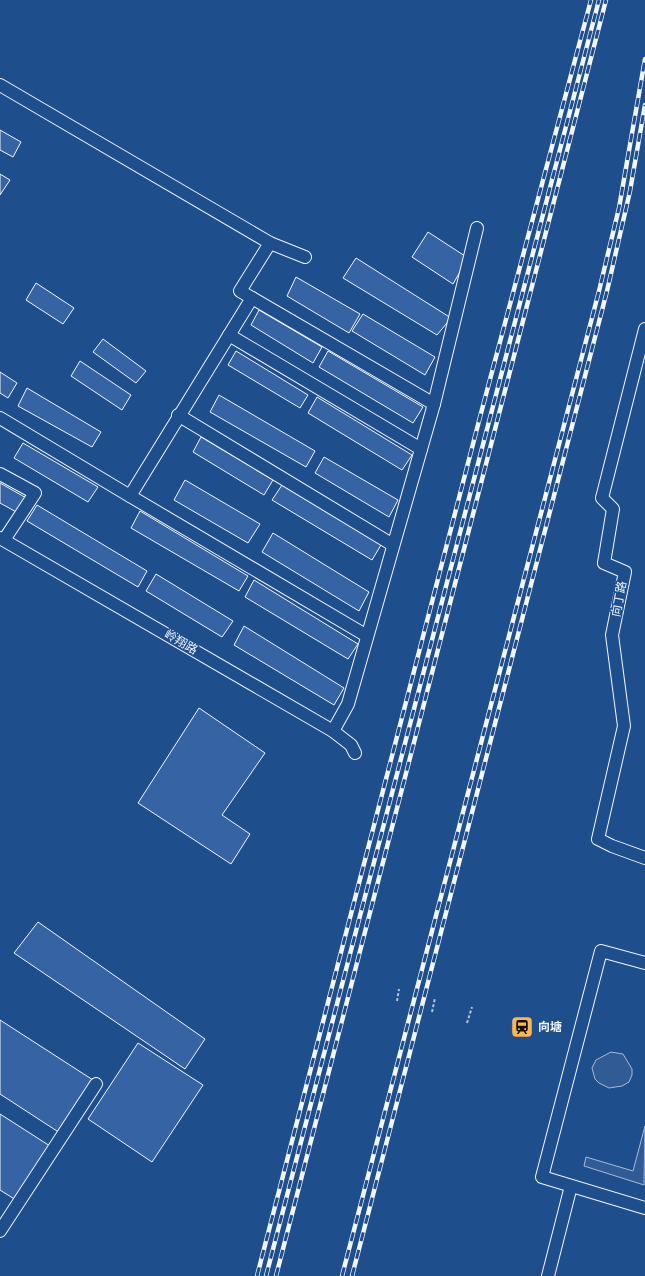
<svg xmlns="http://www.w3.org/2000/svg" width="645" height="1276" font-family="'Asap Condensed','Noto Sans SC',sans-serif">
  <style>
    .built { fill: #305b95; stroke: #a8bbd7 }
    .building { fill: #3563a3; stroke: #f2f6ff }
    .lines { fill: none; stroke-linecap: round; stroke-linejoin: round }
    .minor-casing { stroke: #f2f6ff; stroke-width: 14 }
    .path { stroke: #b3c4dc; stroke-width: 2; stroke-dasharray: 3 2; stroke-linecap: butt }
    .minor { stroke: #1f4e8c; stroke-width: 12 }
    .rail-casing { stroke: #f2f6ff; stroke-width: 4.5 }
    .rail { stroke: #1f4e8c; stroke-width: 3; stroke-dasharray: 9; stroke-linecap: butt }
    .labels { text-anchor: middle; stroke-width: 3; stroke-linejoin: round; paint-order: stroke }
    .street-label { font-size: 12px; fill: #f2f6ff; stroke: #1f4e8c }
    .poi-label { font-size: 12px; font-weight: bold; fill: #f2f6ff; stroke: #1f4e8c; text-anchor: start }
  </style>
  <rect width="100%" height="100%" fill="#1f4e8c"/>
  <g class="built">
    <polygon points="611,1052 623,1054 632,1069 632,1075 629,1082 622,1086 609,1088 599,1083 595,1079 592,1068 596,1060"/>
    <polygon points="645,1126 644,1185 584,1166 586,1157 633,1171"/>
  </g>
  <g class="building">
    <polygon points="0,130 21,142 13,157 0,150"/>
    <polygon points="0,174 10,180 0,195"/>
    <polygon points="428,232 468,258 453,284 412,257"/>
    <polygon points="356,258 451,318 437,335 343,278"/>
    <polygon points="296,277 360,314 349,333 287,296"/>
    <polygon points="36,283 74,308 63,324 26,300"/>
    <polygon points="259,310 322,347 313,363 251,325"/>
    <polygon points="363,314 435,357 425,375 352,331"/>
    <polygon points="103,339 146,371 136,383 93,352"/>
    <polygon points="236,351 308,395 300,408 228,365"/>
    <polygon points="328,351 423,407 413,423 319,367"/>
    <polygon points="80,361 131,395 122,410 71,376"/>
    <polygon points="0,372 17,383 8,398 0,393"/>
    <polygon points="27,388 101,432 92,447 18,406"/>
    <polygon points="219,395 315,451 306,467 210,412"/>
    <polygon points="317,397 412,455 402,470 308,413"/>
    <polygon points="201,437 273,480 264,495 193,452"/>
    <polygon points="23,443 98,487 88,502 14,458"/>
    <polygon points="324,457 398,500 389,517 315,473"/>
    <polygon points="185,480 260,524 248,543 174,500"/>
    <polygon points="0,483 28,499 20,514 0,503"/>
    <polygon points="282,485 381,545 372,560 272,500"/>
    <polygon points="37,505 147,571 138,587 27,521"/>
    <polygon points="140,511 248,576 239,591 131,528"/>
    <polygon points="273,533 369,592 359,611 262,552"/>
    <polygon points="156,574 233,621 222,637 146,591"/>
    <polygon points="254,580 358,644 348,659 245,597"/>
    <polygon points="244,626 344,688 334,705 234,645"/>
    <polygon points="199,708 265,753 222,815 250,834 231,864 138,803"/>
    <polygon points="38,922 205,1039 185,1069 14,953"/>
    <polygon points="0,1020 93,1080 60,1133 0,1094"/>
    <polygon points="138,1043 203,1085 152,1162 88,1119"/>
    <polygon points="0,1114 50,1146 16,1200 0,1190"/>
  </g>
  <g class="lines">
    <g class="minor-casing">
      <g id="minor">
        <polyline points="0,85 270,243 305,257"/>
        <polyline points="270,243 240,291 434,404"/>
        <polyline points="252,298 130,496 367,636"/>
        <polyline points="645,329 602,498 613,509 604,563 625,572 612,635 624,726 598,839 612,846 645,858"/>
        <polyline points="229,335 421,449"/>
        <polyline points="178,415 393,545"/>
        <polyline points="0,418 130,496"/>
        <polyline points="0,474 35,493 4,540"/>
        <polyline points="0,538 333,731 351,745 355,753"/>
        <polyline points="333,731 348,704 434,404 477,228"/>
        <polyline points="645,963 601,951 542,1177 645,1208"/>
        <polyline points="0,1231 96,1084"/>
        <polyline points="548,1276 571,1186"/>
      </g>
    </g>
    <g class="path">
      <polyline points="397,1001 399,989"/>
      <polyline points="432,1012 435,998"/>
      <polyline points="467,1023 472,1007"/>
    </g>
    <use href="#minor" class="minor"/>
    <g class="rail-casing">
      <g id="rail">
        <polyline points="257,1276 480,417 591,0"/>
        <polyline points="266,1276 599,0"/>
        <polyline points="276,1276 606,0"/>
        <polyline points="342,1276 599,291 619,208 645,59"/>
        <polyline points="352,1276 607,291 630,191 645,105"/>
      </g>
    </g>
    <use href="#rail" class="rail"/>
  </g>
  <defs>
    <g id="station-square" transform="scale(1.15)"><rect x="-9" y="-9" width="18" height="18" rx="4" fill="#ffb74d" stroke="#1f4e8c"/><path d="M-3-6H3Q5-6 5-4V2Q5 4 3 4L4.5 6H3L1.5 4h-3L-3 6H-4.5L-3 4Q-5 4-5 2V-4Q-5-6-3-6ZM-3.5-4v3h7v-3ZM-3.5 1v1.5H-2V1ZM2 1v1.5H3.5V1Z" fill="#111"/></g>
  </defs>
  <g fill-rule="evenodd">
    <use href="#station-square" x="522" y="1027"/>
  </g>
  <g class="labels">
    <g class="street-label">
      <text transform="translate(619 599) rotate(-79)" y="4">向丁路</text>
      <text transform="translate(181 642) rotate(30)" y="4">岭翔路</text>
    </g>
    <g class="poi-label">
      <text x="538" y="1031">向塘</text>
    </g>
  </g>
</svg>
